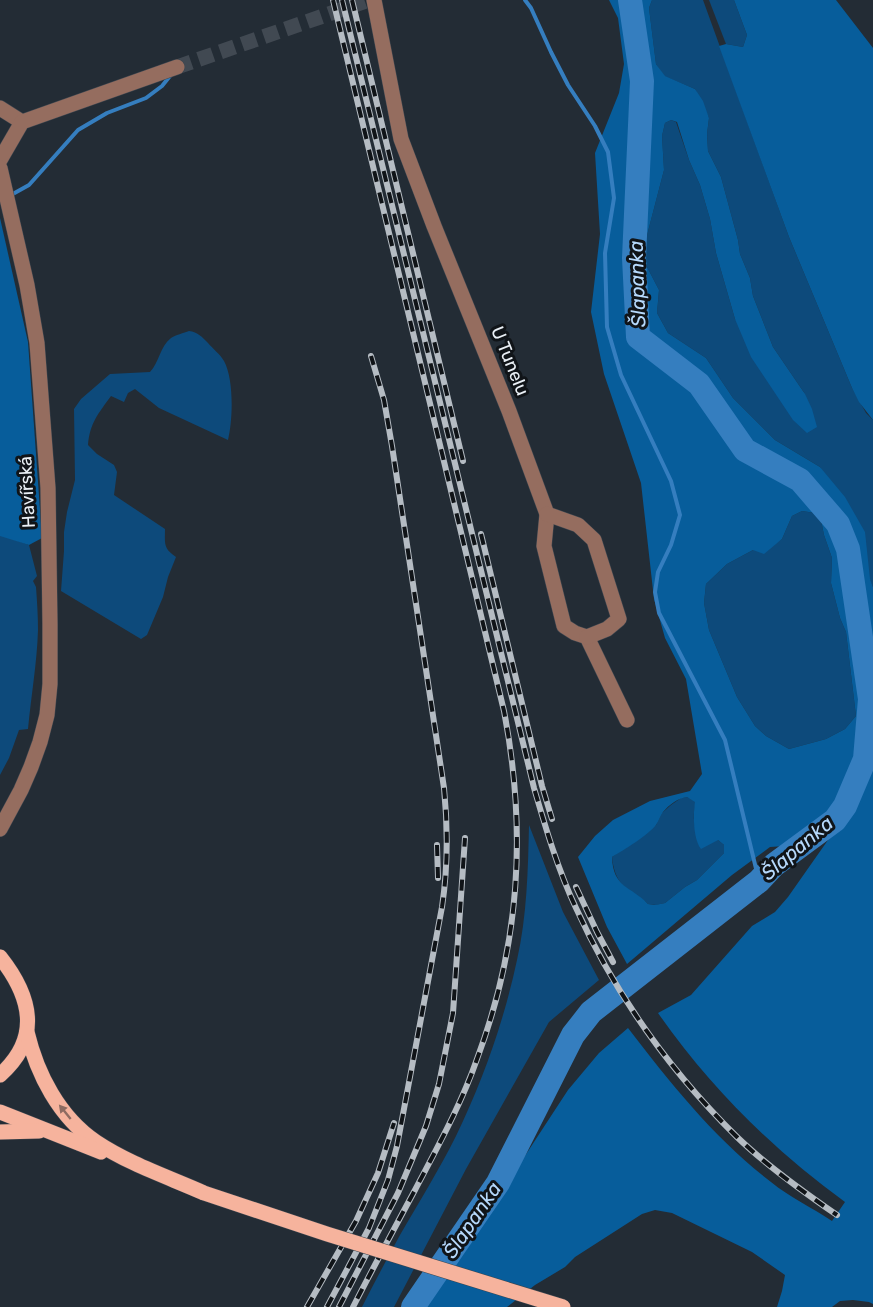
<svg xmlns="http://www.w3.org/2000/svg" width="873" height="1307" font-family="Rubik,sans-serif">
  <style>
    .green { fill: #0d4a7b }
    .forest { fill: #075d9b; fill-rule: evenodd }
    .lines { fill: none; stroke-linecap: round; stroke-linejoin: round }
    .stream { stroke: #357ebf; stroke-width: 4 }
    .river { stroke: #357ebf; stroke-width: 24 }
    .minor-tunnel { stroke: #414952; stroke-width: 15; stroke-dasharray: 15 8; stroke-linecap: butt }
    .minor-casing { stroke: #3f4750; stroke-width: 16 }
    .major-casing { stroke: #3f4750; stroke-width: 16 }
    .minor { stroke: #956d5f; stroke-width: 15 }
    .major { stroke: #f6b39d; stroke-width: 15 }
    .rail-casing { stroke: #b5bcc3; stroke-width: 6 }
    .rail { stroke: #101418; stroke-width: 4; stroke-dasharray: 11; stroke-linecap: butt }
    .major-bridge-casing { stroke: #3f4750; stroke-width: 16; stroke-linecap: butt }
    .major-bridge { stroke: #f6b39d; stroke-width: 15 }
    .oneway { fill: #8e6b61 }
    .labels { text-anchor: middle; stroke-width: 6; stroke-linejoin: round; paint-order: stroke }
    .street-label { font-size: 18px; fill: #eaf0f6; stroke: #101418 }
    .water-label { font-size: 20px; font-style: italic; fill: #b6d9fc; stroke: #101418 }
  </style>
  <rect width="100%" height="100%" fill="#232c35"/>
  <g class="green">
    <polygon points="652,0 703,0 789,237 852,388 866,413 873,420 873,587 820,467 775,440 733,398 706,358 668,333 657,313 659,290 647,267 646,239 664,170 662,136 665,123 671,120 676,122 689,160 700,185 710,219 716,253 735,319 805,394 773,347 753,296 750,278 740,254 738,240 721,177 708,151 707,134 709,118 695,89 664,76 656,64 649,8"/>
    <polygon points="709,0 734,0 747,35 743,47 726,44"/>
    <path d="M189 331C198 332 202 337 208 343 213 349 220 354 224 361 234 379 233 420 228 440L159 408 135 389 128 393 124 402 111 396C98 414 90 423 88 445L97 454 114 465 117 472 114 495 165 529C165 544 163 548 176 557L168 577 163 597 147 635 141 639 61 591 64 551V532L67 512 75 480 74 409 81 399 110 374 150 372C159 363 160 346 171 338 175 335 184 333 189 331Z"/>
    <polygon points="802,511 815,513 821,520 824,535 832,558 831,583 840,618 846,632 856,716 845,729 826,739 789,749 766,736 755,726 737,697 709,630 704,603 706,584 727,564 753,550 772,546 782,539 792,516"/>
    <path d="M1 535 29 545 37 576 33 581 36 587C37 601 38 615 38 630 37 663 31 696 28 729L19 730 9 758 0 775V536Z"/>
    <path d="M687 797 696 801C693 813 693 822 697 833L718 840 724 845V853L697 880 685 887 665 903 656 905 648 904C641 897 632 894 625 887 616 880 613 867 612 857L656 825 662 813 671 805 681 798Z"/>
    <path d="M529 825 563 912 599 980 549 1022 466 1169 394 1307H362C374 1283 387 1259 400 1235 419 1202 439 1170 456 1136 483 1080 504 1021 517 960 527 916 528 870 529 825Z"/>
  </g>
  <g class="forest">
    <path d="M609 0H652L649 8 656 64 665 76 695 89 703 101 709 118 707 134 708 151 721 177 738 240 740 254 750 278 753 296 773 347 805 394 812 409 817 427 807 433 793 420 751 357 735 319 716 253 710 219 700 185 689 160 677 122 671 120 665 123 662 136 664 170 646 239 647 267 659 290 657 313 668 333 706 358 733 398 775 440 820 467 845 497 865 532 870 579 873 587V1304L869 1302 853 1300 840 1301 832 1307H777L782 1291 785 1275 752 1252 672 1213 655 1210 642 1214 575 1257 565 1267 535 1285 507 1307H426L568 1090 599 1053 628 1028C671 1084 715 1139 771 1182 789 1197 813 1208 832 1221L845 1202C773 1150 709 1086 658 1013L691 995 752 926 775 912 788 897 861 793 836 799 825 819 800 845 770 847 732 875 627 964 607 927 578 857 595 836 613 820 650 801 690 791 702 774 686 679 665 638 654 599 641 483 604 374 591 312 600 234 595 153 619 93 624 64 618 18ZM802 511 815 513 821 520 824 535 832 558 831 583 840 618 846 632 856 716 845 729 826 739 789 749 766 736 755 726 737 697 709 630 704 603 706 584 727 564 753 550 764 554 782 539 792 516ZM687 797 695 802C693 814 693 839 701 849L718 840 724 845V853L697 880 685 887 665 903 655 905 648 904C631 886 613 888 612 857 624 850 648 835 656 825 659 821 660 816 663 812 669 805 678 798 687 797Z"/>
    <polygon points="734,0 836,0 873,48 873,420 859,402 852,388 789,237 719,46 726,44 743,47 747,35"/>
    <polygon points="0,218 28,342 42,538 29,545 0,536"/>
  </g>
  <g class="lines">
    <g class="stream">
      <polyline points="525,0 531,8 551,52 568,85 595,126 608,152 614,198 605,253 607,327 621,375 671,481 680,515 671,545 658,572 655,592 659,613 725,740 759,881"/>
      <polyline points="11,195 29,185 78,130 107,113 146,98 162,86 170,76"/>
    </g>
    <polyline class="river" points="413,1307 498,1183 573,1035 591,1012 759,881 774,865 835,820 845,806 865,759 870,699 848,549 838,524 800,480 745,450 699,384 638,337 634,258 642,81 630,0"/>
    <polyline class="minor-tunnel" points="177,67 369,0"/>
    <g class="minor-casing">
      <g id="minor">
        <polyline points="374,0 401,139 434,226 509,411 547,514 544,546 564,626 575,633 587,637 627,720"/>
        <polyline points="0,108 22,122"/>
        <polyline points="0,160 22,122 177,67"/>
        <polyline points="0,168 27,285 37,343 48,488 50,624 50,684 47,715 40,742 31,767 21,790 0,829"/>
        <polyline points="547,514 578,525 594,540 619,619 607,629 587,637"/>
      </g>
    </g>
    <g class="major-casing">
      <g id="major">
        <path d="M0 957C31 996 42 1038 0 1075"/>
        <path d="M27 1032C37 1074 59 1117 96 1142 129 1164 168 1177 204 1193"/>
        <polyline points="0,1112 101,1152"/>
        <polyline points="0,1132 39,1131"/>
      </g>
    </g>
    <use href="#minor" class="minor"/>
    <use href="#major" class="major"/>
    <g class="rail-casing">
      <g id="rail">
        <path d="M333 0 504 711C527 831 520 944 477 1059 461 1105 437 1148 415 1190 394 1229 373 1268 353 1307"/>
        <path d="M342 0 534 788C546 829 558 870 576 908 615 994 670 1071 737 1137 767 1166 802 1191 837 1215"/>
        <polyline points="352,0 463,461"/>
        <polyline points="481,534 542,786 552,819"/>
        <polyline points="437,845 438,878"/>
        <polyline points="576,887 597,932 613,962"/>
        <polyline points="307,1307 356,1221 378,1173 394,1123"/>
        <path d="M327 1307 369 1228 388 1180 397 1146 442 907C448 867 448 828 444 788L392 446 384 400 371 356"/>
        <polyline points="339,1307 398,1193 426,1126 439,1084 453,1013 465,838"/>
      </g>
    </g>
    <use href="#rail" class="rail"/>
    <g class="major-bridge-casing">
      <polyline id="major-bridge" points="204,1193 327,1234 563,1307"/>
    </g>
    <use href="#major-bridge" class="major-bridge"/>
  </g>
  <defs><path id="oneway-solid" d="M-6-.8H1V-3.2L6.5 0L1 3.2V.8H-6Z" transform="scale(1.5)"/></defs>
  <use class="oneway" href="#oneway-solid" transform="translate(65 1112) rotate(-129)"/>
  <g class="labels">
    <g class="street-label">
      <text transform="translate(510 361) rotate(68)" y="6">U Tunelu</text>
      <text transform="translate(27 492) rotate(-93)" y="6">Havířská</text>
    </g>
    <g class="water-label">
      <text transform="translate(637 284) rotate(-92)" y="7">Šlapanka</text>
      <text transform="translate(797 848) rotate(-40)" y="7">Šlapanka</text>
      <text transform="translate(472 1220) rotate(-56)" y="7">Šlapanka</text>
    </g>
  </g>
</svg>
